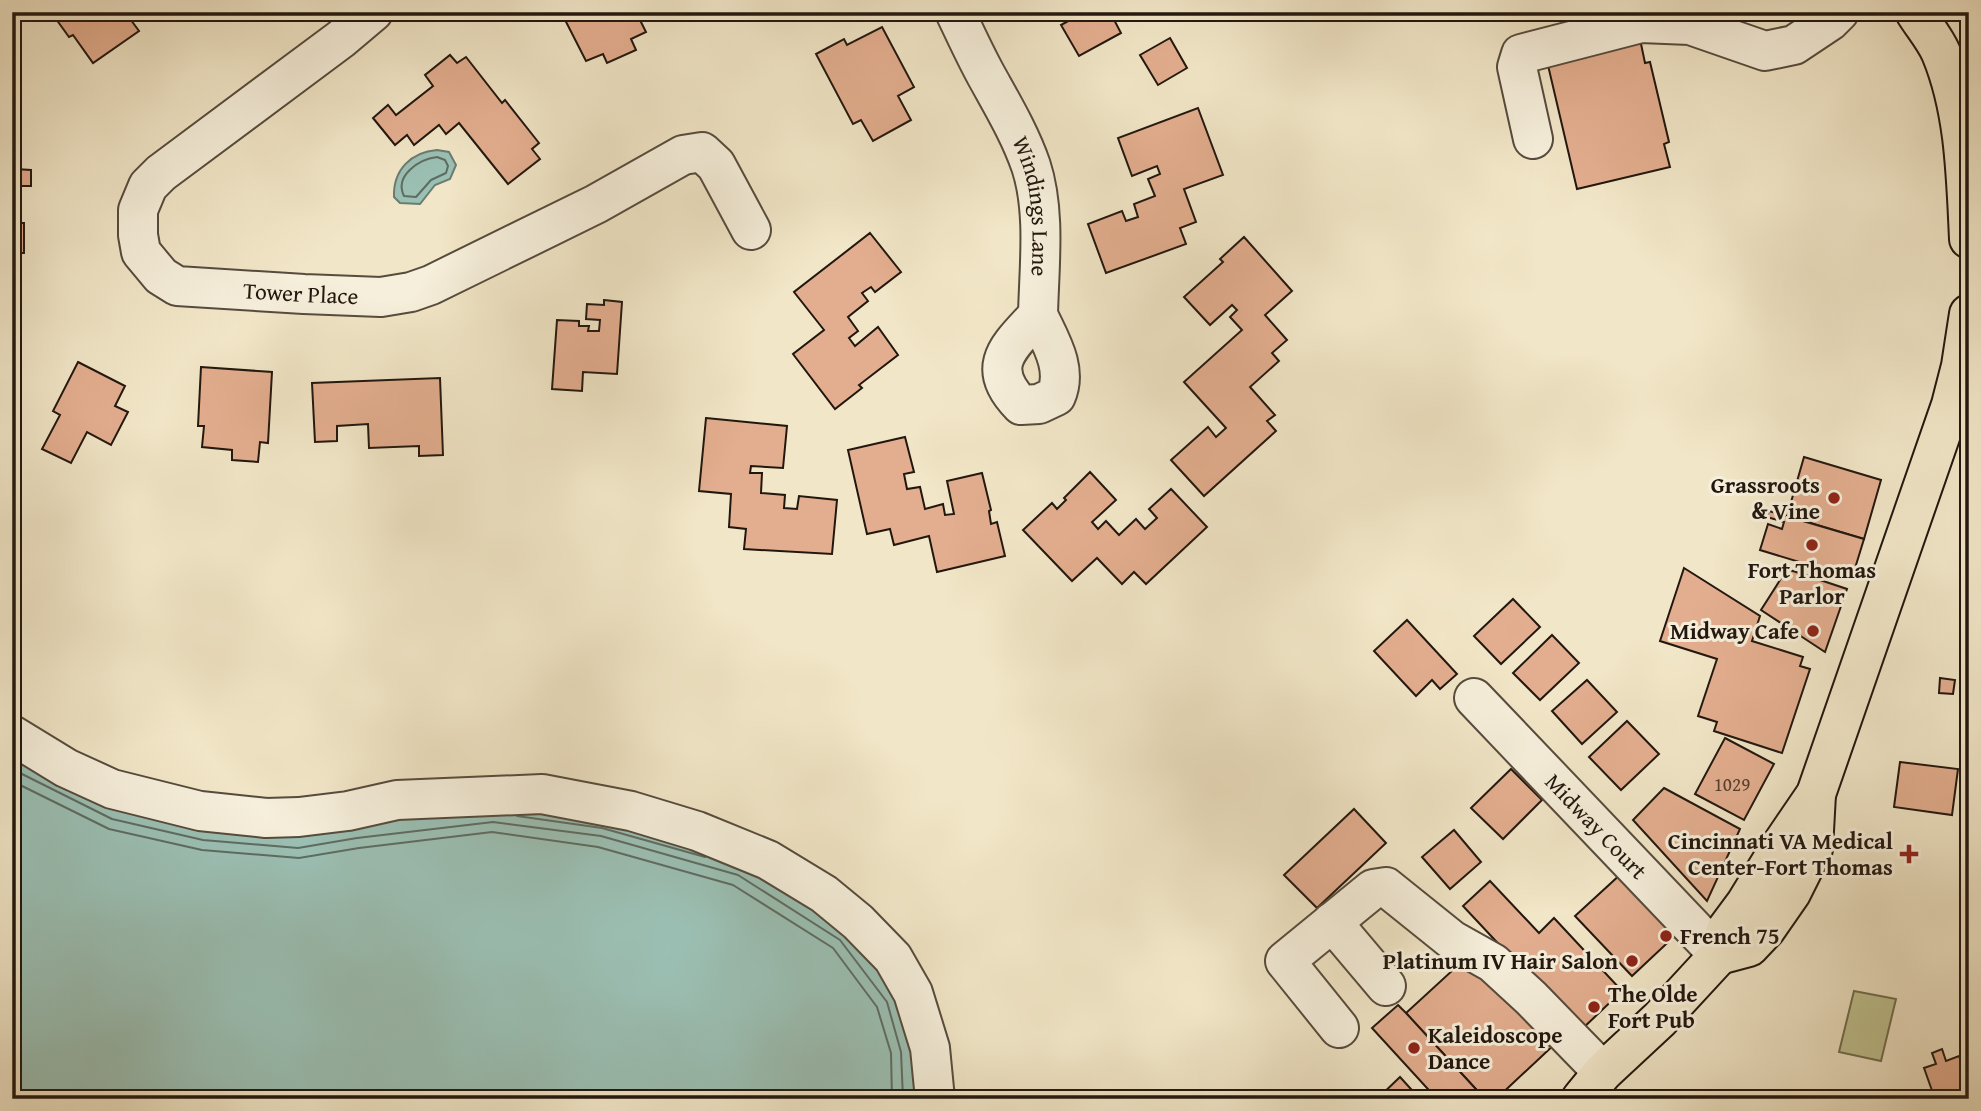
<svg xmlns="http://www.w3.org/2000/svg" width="1981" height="1111" font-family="'Gentium Book Plus',serif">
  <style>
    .green { fill: #c0c391; stroke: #716d50; stroke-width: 2 }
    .water { fill: #9bc0b4; stroke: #6b7c72; stroke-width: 2 }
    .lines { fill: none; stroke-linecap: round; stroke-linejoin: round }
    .shore { stroke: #5e6c62; stroke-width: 2 }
    .building { fill: #e3ae8f; stroke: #22170f; stroke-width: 2 }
    .minor-casing { stroke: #564b3d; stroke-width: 42 }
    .major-casing { stroke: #22170f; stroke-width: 42 }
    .minor { stroke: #f6efdb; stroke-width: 38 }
    .major { stroke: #f1e6c7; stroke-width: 38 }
    .poi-dot { fill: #8f2418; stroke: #f6efdb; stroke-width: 2.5 }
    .labels { text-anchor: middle; stroke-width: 6; stroke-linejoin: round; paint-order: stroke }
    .number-label { font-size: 19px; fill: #523d2f }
    .street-label { font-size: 23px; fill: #22170f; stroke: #f6efdb }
    .poi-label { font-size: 23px; font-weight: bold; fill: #22170f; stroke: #f6efdb; text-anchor: end }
  </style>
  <rect width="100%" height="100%" fill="#f1e6c7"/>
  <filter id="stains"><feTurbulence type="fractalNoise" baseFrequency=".00286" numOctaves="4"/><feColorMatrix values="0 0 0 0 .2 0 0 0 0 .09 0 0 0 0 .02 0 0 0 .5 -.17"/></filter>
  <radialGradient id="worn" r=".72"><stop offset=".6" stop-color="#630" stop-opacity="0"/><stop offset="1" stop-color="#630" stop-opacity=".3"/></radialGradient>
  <polygon class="green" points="1854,991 1896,999 1881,1061 1839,1052"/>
  <g class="water">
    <path d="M437 150 449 152 456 165 450 179 435 185 420 204 400 203 394 197C393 170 411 152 437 150Z"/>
    <polygon points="12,751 117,805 492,806 604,821 744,861 851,928 901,995 917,1049 918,1099 12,1099"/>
  </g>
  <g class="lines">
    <g class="shore">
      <path d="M437 157 445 160 448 166 446 173 431 180 416 197 404 196C394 176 419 159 437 157Z"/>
      <polyline points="12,769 112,819 203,840 298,848 357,838 493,822 601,836 738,875 840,940 887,1002 901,1052 903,1099"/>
      <polyline points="12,781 109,829 202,850 299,858 359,848 492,832 598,847 733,885 833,948 877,1007 891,1053 892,1099"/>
      <polyline points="517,816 602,828 705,857"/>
    </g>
  </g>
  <g class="building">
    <polygon points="51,12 125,12 139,31 93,63 73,35 69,37"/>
    <polygon points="561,12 636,12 646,32 631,39 636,50 607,63 603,54 586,61"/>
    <polygon points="1069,12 1110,12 1121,33 1079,56 1061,25 1072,19"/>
    <polygon points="882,27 914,87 898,96 911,120 873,141 861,120 853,124 816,54 844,39 847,45"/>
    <polygon points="1170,38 1187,68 1158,85 1140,55"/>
    <polygon points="1640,39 1645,63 1650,62 1669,142 1664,144 1670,167 1577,189 1547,61"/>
    <polygon points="450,55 457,63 466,57 502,103 505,100 539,143 532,149 540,159 508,184 459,123 446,134 439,125 414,145 407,135 395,145 373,118 388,105 396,115 433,86 425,75"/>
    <polygon points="1198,108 1223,175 1184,189 1196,222 1180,228 1186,244 1106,273 1088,224 1122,211 1126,221 1138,217 1134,204 1155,196 1148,179 1160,174 1157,166 1132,176 1118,138"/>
    <polygon points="12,130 15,130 15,169 31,170 31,186 12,186"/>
    <rect x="12" y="223" width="12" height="30"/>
    <polygon points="870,233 901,272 875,292 871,287 862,293 868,301 848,317 858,331 849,338 855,346 878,327 898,355 859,385 862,388 835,409 793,354 824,330 794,292"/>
    <polygon points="1244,237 1292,291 1265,315 1287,340 1272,353 1279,361 1250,387 1275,415 1267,421 1276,431 1204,496 1171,460 1208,427 1216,437 1226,428 1184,382 1242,330 1230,317 1237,310 1232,305 1210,325 1184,297 1223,262 1220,259"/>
    <polygon points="604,300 622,302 617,374 583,372 582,391 552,389 557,320 579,321 579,326 589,326 588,331 599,331 600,320 586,319 587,304 604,305"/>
    <polygon points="78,362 125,386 115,406 128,412 111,445 87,432 71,463 42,449 60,415 53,411"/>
    <polygon points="201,367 272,372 268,443 260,442 258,462 232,460 232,450 202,447 204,426 198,426"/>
    <polygon points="440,378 443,455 419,456 419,446 369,448 368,424 337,426 337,441 315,442 312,383"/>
    <polygon points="706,418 787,426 783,468 751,466 750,473 762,473 761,493 785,495 784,508 797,509 799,496 837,500 832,554 744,549 746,529 729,527 731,494 699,491"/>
    <polygon points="905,437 914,472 904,474 907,489 920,487 925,509 943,504 945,515 954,514 947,481 982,473 991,510 989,511 991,524 997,522 1005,556 937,572 929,536 894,545 890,529 867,534 848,450"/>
    <polygon points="1804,457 1881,480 1864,539 1787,516"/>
    <polygon points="1090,472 1116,500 1092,522 1098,529 1106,521 1119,535 1136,519 1145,529 1157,518 1149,509 1171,489 1207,527 1146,584 1134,572 1122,584 1097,558 1072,581 1023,530 1052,503 1057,509 1066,500 1064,498"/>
    <polygon points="1769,511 1864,539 1852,578 1760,550 1768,524 1782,529 1784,522 1767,517"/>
    <polygon points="1684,568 1760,616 1752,641 1803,657 1800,666 1810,669 1782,753 1714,731 1717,722 1698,716 1717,659 1660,641"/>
    <polygon points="1787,569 1847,589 1825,652 1761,610"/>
    <polygon points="1513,599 1540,627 1501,664 1474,636"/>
    <polygon points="1407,620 1457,674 1440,689 1432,680 1416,696 1374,651"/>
    <polygon points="1552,635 1579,663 1540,700 1513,673"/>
    <polygon points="1940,678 1955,680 1953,694 1939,693"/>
    <polygon points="1587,680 1617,712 1582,744 1552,711"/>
    <polygon points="1627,721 1659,754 1621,790 1589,757"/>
    <polygon points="1725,738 1774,764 1744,820 1695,794"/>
    <polygon points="1900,762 1958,769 1952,815 1894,807"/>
    <polygon points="1511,769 1542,800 1503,839 1471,808"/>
    <polygon points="1664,788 1740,829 1707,901 1633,820"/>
    <polygon points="1354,809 1386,843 1317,908 1284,875"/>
    <polygon points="1454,830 1481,862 1450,889 1422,857"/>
    <polygon points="1622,873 1679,932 1632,976 1575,916"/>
    <polygon points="1490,881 1539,933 1554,918 1622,991 1580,1031 1463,906"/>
    <polygon points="1467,957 1557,1042 1496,1099 1485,1099 1406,1013"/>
    <polygon points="1398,1005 1406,1013 1485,1099 1437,1099 1372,1028"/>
    <polygon points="1942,1049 1946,1061 1959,1056 1969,1083 1969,1099 1935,1099 1924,1068 1936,1064 1932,1053"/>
    <polygon points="1400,1077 1420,1099 1377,1099"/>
  </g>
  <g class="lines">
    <g class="minor-casing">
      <g id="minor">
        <path id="s1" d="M373 12 341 39 161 173 148 186 138 210V235L141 252 161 276 177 286 304 294 381 297 411 292 431 285 596 204 683 155 702 152 716 165 751 230"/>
        <path id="s2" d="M955 12C965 33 975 55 986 75 1002 104 1020 134 1031 166 1046 212 1039 267 1038 315 1010 346 983 366 1021 405L1039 404 1056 396C1068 368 1050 341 1038 315"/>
        <polyline points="1533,139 1517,67 1521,54 1641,23 1690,25 1765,51 1794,45 1830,21 1839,12"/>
        <path id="s3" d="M1474 698 1719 955"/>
        <polyline points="12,735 66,768 112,789 200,811 266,818 299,817 348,811 397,800 542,794 631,811 697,831 768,860 824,894 858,922 893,958 913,993 930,1048 935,1099"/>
        <polyline points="1332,922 1386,986"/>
        <polyline points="1339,1028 1285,961 1373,889 1386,887 1452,940 1493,963 1531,998 1603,1072"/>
      </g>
    </g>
    <g class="major-casing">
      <g id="major">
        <path d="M1915 12C1923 25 1935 39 1941 53 1965 111 1966 176 1969 239"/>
        <polyline points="1719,955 1749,947 1766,929 1791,893 1813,849 1816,794"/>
        <polyline points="1581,1099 1603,1072 1660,1019 1719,955 1726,930 1746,903 1784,841 1816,794 1951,405 1961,366 1969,314"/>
      </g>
    </g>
    <use href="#minor" class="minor"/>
    <use href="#major" class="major"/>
  </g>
  <g class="poi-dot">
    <circle cx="1834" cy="498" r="7"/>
    <circle cx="1812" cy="545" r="7"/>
    <circle cx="1813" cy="631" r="7"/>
    <path d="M1905.5 843.5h7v7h7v7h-7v7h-7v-7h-7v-7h7z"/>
    <circle cx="1666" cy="936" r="7"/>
    <circle cx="1632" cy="961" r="7"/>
    <circle cx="1594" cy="1007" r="7"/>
    <circle cx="1414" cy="1048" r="7"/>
  </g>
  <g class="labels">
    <g class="number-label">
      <text x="1732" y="791">1029</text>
    </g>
    <g class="street-label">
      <text dy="8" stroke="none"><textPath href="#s2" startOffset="212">Windings Lane</textPath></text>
      <text dy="8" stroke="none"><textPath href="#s1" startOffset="527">Tower Place</textPath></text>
      <text dy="8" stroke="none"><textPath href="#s3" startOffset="177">Midway Court</textPath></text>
    </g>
    <g class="poi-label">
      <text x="1820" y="493">Grassroots<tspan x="1820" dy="26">&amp; Vine</tspan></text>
      <text x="1812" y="578" text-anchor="middle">Fort Thomas<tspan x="1812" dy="26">Parlor</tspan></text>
      <text x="1799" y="639">Midway Cafe</text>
      <text x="1893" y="849">Cincinnati VA Medical<tspan x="1893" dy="26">Center-Fort Thomas</tspan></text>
      <text x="1680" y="944" text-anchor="start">French 75</text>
      <text x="1618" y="969">Platinum IV Hair Salon</text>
      <text x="1608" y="1002" text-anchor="start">The Olde<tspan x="1608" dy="26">Fort Pub</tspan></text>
      <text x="1428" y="1043" text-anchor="start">Kaleidoscope<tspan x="1428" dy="26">Dance</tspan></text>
    </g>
  </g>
  <rect width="1981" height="1111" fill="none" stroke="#f1e6c7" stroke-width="42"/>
  <rect x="14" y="14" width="1953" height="1083" fill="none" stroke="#22170f" stroke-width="3.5"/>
  <rect x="21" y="21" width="1939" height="1069" fill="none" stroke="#22170f" stroke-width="2"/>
  <rect width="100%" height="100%" filter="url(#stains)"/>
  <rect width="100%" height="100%" fill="url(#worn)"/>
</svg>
